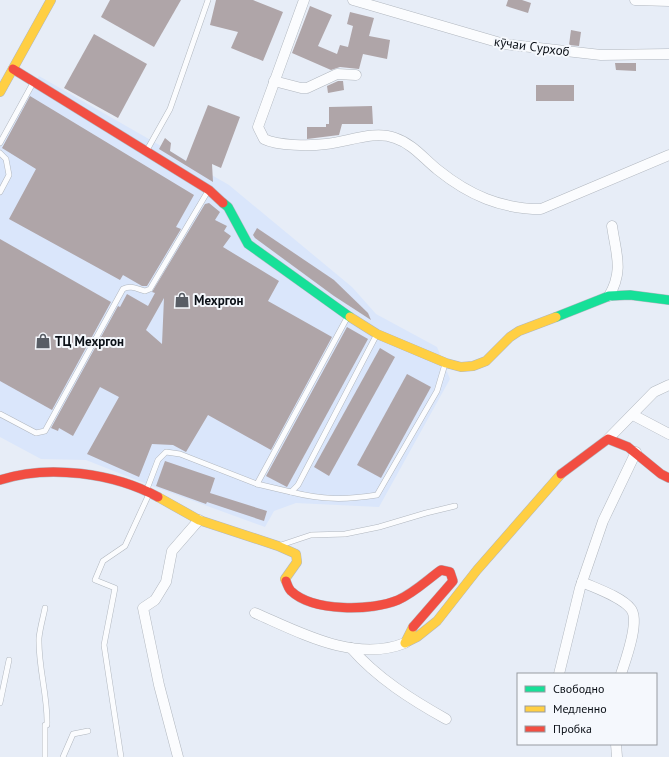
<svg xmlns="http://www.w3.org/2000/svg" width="669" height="757" font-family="'PT Sans',sans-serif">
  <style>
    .built { fill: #dae6fb }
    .building { fill: #afa5a8; fill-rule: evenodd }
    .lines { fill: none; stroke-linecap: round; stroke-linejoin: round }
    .lane-casing { stroke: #b1b7bf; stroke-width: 6 }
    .street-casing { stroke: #b1b7bf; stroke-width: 11 }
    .fast-casing { stroke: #b1b7bf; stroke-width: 10 }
    .slow-casing { stroke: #b1b7bf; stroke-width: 10 }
    .jam-casing { stroke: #b1b7bf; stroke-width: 10 }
    .lane { stroke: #fbfcfe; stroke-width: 5 }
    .street { stroke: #fbfcfe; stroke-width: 10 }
    .fast { stroke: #16e098; stroke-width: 9 }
    .slow { stroke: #ffcf43; stroke-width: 9 }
    .jam { stroke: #f24e42; stroke-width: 9 }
    .labels { text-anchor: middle; stroke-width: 4; stroke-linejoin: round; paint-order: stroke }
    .street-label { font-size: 13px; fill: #0b1017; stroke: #f5f8fd }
    .poi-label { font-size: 13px; font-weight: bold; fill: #0b1017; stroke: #f5f8fd; text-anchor: start }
  </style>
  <rect width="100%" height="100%" fill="#e7edf7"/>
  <polygon class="built" points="39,76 229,185 352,287 376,314 437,347 450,379 379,507 296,503 274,511 265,527 144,483 86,460 41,459 0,437 0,143"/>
  <g class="building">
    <polygon points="110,0 181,0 154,47 101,17"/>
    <polygon points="216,0 253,0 283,12 263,61 231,48 238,32 210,25"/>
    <polygon points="508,0 522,0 531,3 528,13 506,6"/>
    <polygon points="310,6 332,15 318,46 337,54 340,45 348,47 353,26 347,24 350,12 374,18 369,36 390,40 387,59 363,54 359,69 340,67 331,70 292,53"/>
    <polygon points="571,30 581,32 579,46 569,45"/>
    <polygon points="94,34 147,64 118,118 64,88"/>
    <polygon points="615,63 636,63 636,71 616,70"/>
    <polygon points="338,81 343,81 344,90 328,93 327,86"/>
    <rect x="536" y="85" width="38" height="16"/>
    <polygon points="30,96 194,195 176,227 181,229 147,286 142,286 123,275 120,280 9,219 36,169 2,148"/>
    <polygon points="208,105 240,117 221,168 212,164 213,182 159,149 165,138 171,143 170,151 186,161"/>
    <polygon points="372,106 373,124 342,124 339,135 307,139 307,127 326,127 326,124 329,124 329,107"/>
    <path d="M209 203 220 212 215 220 227 226 224 231 231 236 223 247 279 281 268 301 332 337 271 450 208 415 186 452 173 445 152 444 139 477 87 454 119 397 100 387 73 436 59 428 58 431 51 428 118 306 120 307 127 294 148 306 155 293 152 292 205 204ZM164 298 162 344 146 330Z"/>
    <polygon points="257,228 334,280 368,313 371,320 334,296 255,238 253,235"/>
    <polygon points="0,239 111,302 52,410 0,381"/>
    <polygon points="347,327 368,339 287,487 266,476"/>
    <polygon points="380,348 395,357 329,476 314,467"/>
    <polygon points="407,374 431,387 381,478 357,465"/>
    <polygon points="165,461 215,478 210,493 267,511 264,521 207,502 206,504 156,486"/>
  </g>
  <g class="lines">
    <g class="lane-casing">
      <g id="lane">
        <polyline points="0,143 33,83"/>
        <polyline points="147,150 170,109 208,0"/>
        <polyline points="0,153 6,159 9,175 0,192"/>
        <path d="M0 414 36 433 45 431 123 289C131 285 137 289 145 291L150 289 208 191"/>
        <polyline points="257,484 348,316"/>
        <polyline points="147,489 158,460 166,452 180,454 257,484 291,492 298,485 377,334"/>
        <path d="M291 492C323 500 345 500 377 495L437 391 445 364"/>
        <polyline points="281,545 311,535 345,534 379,527 426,513 455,506"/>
        <path d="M45 608C43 618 40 628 39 638 38 667 48 696 47 725H45V757"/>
        <polyline points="0,703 9,660"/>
        <polyline points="63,757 73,734 88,731"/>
        <polyline points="121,757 104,645 115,588 95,580 103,561 125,546 149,494"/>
      </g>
    </g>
    <g class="street-casing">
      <g id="street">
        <path d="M304 0 258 127 264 139C278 146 310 146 326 144 348 142 374 130 395 138 413 144 424 159 438 170 469 195 501 209 541 209L669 155"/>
        <polyline points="353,0 504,44 601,55 669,54"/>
        <polyline points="635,0 669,1"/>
        <polyline points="274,81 301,88 307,88 337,74 356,75"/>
        <path d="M609 296C624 270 616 254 612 226"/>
        <polyline points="633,415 669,434"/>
        <polyline points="608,439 654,392 669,385"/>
        <path d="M582 582C595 588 622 597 631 609 640 621 626 659 621 674"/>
        <path d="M255 613C301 633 355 663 405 643"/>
        <path d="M351 648C377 678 412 700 446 719"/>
        <polyline points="559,674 580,588 603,521 636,452"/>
        <polyline points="616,744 617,757"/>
        <polyline points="178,757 159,685 143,608 155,600 166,582 172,551 199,520"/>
      </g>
    </g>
    <g class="fast-casing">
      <g id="fast">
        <polyline points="223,203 228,207 248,244 350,317"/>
        <polyline points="556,317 609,296 630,295 669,300"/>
      </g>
    </g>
    <g class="slow-casing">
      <g id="slow">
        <polyline points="0,92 51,0"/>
        <polyline points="350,317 377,334 446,363 461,367 473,366 486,361 510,337 519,331 556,317"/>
        <polyline points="158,497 199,520 278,546 296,554 297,562 285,579 286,581"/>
        <polyline points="413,627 405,643 417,637 437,621 477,570 561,474"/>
      </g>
    </g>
    <g class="jam-casing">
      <g id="jam">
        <polyline points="13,69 209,190 223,203"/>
        <polyline points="561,474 608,439 628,447 661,474 669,478"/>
        <path d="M0 480C48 464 114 473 158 497"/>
        <path d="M286 581C287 584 289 589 291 591 313 612 372 611 398 600 414 593 427 580 441 570L450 572 453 581 413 627"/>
      </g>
    </g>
    <use href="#lane" class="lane"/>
    <use href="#street" class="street"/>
    <use href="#fast" class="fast"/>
    <use href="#slow" class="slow"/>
    <use href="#jam" class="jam"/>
  </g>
  <defs>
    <g id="shop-bare" transform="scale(1.2)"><path d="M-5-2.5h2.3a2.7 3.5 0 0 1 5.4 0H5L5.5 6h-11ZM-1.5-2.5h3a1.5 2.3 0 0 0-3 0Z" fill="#585d65" stroke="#f5f8fd" stroke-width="2.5" paint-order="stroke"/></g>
  </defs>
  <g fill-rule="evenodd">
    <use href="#shop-bare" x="182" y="300"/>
    <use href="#shop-bare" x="43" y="341"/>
  </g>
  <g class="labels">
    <g class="street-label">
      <text transform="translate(532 46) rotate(8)" y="5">кӯчаи Сурхоб</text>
    </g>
    <g class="poi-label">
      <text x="194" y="305">Мехргон</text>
      <text x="55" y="346">ТЦ Мехргон</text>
    </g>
  </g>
  <rect x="517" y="673" width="140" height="72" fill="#f5f8fd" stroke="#979ba1"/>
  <rect x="525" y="686" width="20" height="6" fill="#16e098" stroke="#979ba1"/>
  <text x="553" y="693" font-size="12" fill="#0b1017">Свободно</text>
  <rect x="525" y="706" width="20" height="6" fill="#ffcf43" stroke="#979ba1"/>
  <text x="553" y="713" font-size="12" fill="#0b1017">Медленно</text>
  <rect x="525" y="726" width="20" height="6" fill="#f24e42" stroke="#979ba1"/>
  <text x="553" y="733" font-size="12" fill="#0b1017">Пробка</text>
</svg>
